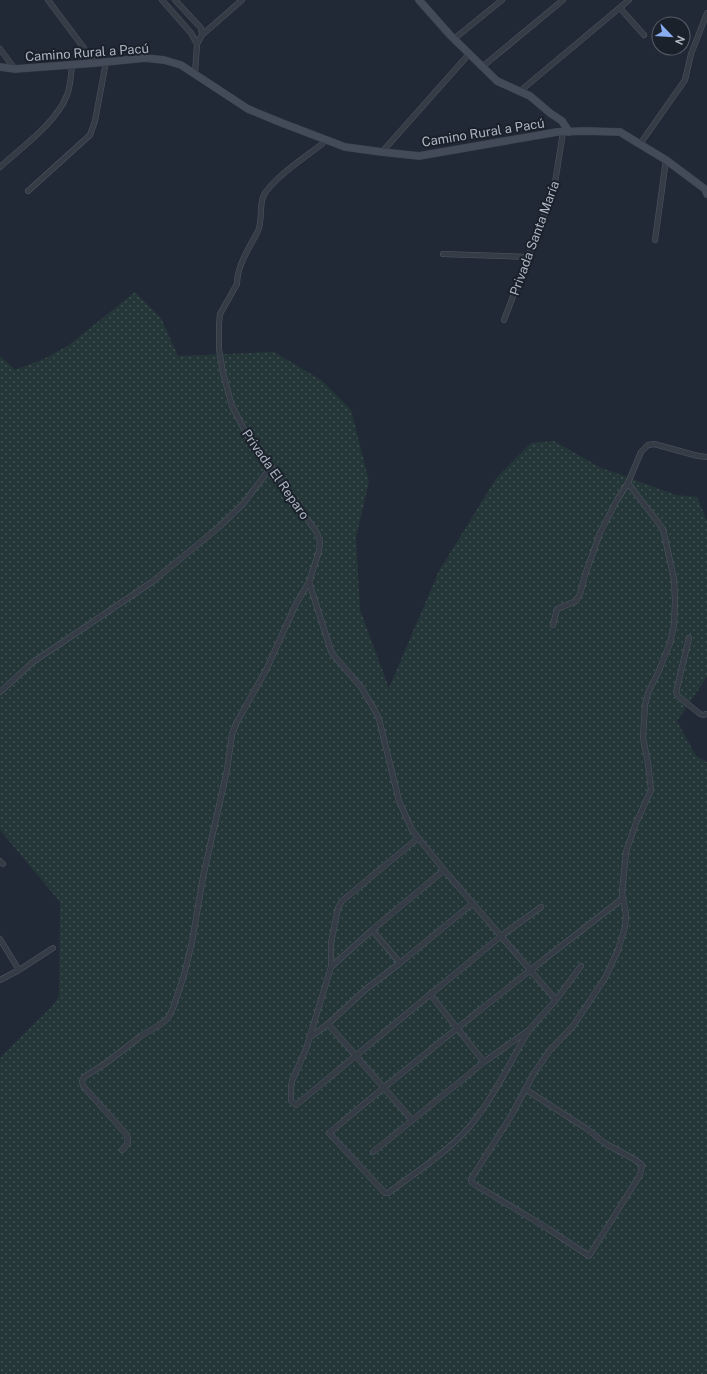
<svg xmlns="http://www.w3.org/2000/svg" width="707" height="1374" font-family="'Public Sans',sans-serif">
  <style>
    .grass { fill: url(#grass-dots) }
    .lines { fill: none; stroke-linecap: round; stroke-linejoin: round }
    .street-casing { stroke: #4f5661; stroke-width: 6 }
    .secondary-casing { stroke: #3e4550; stroke-width: 8 }
    .street { stroke: #353c46; stroke-width: 5 }
    .secondary { stroke: #434b59; stroke-width: 7 }
    .labels { text-anchor: middle; stroke-width: 4; stroke-linejoin: round; paint-order: stroke }
    .street-label { font-size: 13px; fill: #afb6c3; stroke: #1b212b }
  </style>
  <defs>
    <pattern id="grass-dots" width="8" height="8" patternUnits="userSpaceOnUse"><rect width="8" height="8" fill="#253638"/><path d="M2 2h.1M6 6h.1" fill="none" stroke="#425153" stroke-width="1.8" stroke-linecap="round"/></pattern>
  </defs>
  <rect width="100%" height="100%" fill="#222936"/>
  <polygon class="grass" points="135,292 161,318 178,356 274,352 321,380 351,410 369,482 356,537 360,610 389,688 439,571 497,477 531,443 554,441 599,467 676,495 697,497 707,521 707,677 677,721 696,756 707,762 707,1374 0,1374 0,1058 55,1003 59,995 60,902 0,830 0,356 15,370 44,359 69,345"/>
  <g class="lines">
    <g class="street-casing">
      <g id="street">
        <polyline points="48,0 95,63"/>
        <polyline points="162,0 191,33 197,44"/>
        <polyline points="175,0 201,28 202,35 197,44 195,74"/>
        <polyline points="620,8 644,35"/>
        <polyline points="202,35 242,0"/>
        <polyline points="454,39 502,0"/>
        <polyline points="0,49 15,69"/>
        <polyline points="482,67 563,0"/>
        <polyline points="519,92 629,0"/>
        <polyline points="640,144 685,80 691,54 707,13"/>
        <polyline points="382,152 469,54"/>
        <path d="M0 167C22 147 57 122 67 95 71 85 71 74 72 64"/>
        <polyline points="28,191 90,135 95,121 106,62"/>
        <polyline points="655,240 666,160"/>
        <polyline points="443,254 528,257"/>
        <polyline points="504,320 554,189 563,132"/>
        <polyline points="309,582 331,651 335,657 361,687 374,709 379,719 399,801 412,830 444,870 556,1000"/>
        <polyline points="553,625 557,609 576,601 580,594 585,575 600,533 617,500 628,483 641,452 648,445 654,444 698,456 707,457"/>
        <polyline points="689,638 676,692 678,696 700,714 703,715 707,714"/>
        <polyline points="0,692 33,662 152,582 219,527 243,504 271,467"/>
        <polyline points="418,838 342,901 338,908 331,943 331,967 306,1049 292,1081 291,1087 291,1101 296,1105 501,936 541,907"/>
        <polyline points="0,861 3,864"/>
        <polyline points="372,930 400,963"/>
        <polyline points="0,939 19,970"/>
        <polyline points="331,967 372,930 444,870"/>
        <polyline points="0,980 19,970 53,948"/>
        <polyline points="430,994 484,1062"/>
        <polyline points="328,1024 412,1120"/>
        <path d="M529 1030C510 1062 494 1097 470 1126 450 1150 414 1174 388 1193H385L329 1133C425 1053 523 975 622 899"/>
        <polyline points="309,1038 328,1024 366,989 400,963 473,903"/>
        <polyline points="525,1089 587,1129 606,1144 634,1159 642,1165 640,1175 589,1256 547,1228 472,1183 471,1179 511,1116 534,1073 550,1050 573,1026 605,978 618,950 625,927 626,915 622,893 626,852 636,823 651,790 648,763 643,738 645,705 648,693 658,673 670,643 674,625 675,601 674,579 663,529 628,483"/>
        <path d="M122 1150 128 1143 127 1135 83 1086 82 1081 84 1077 106 1063 141 1036 161 1024 168 1018 173 1008 184 975 192 942 203 877 227 770 232 734 237 722 266 670 296 604 309 582 319 551 320 541 317 533 271 467 247 435 232 406 223 373 219 349V324L220 314 237 284C237 266 249 248 257 233 263 223 259 208 263 197 270 180 307 156 322 144L325 140"/>
        <polyline points="373,1152 484,1062 529,1030 556,1000 581,966"/>
      </g>
    </g>
    <g class="secondary-casing">
      <g id="secondary">
        <polyline points="419,0 450,35 497,81 530,96 550,113 562,121 569,132"/>
        <polyline points="0,67 15,69 95,63 145,58 164,60 181,65 248,109 282,123 345,147 382,152 419,156 557,132 585,131 620,132 666,160 705,189 707,194"/>
      </g>
    </g>
    <use href="#street" class="street"/>
    <use href="#secondary" class="secondary"/>
  </g>
  <g class="labels">
    <g class="street-label">
      <text transform="translate(87 52) rotate(-4)" y="5">Camino Rural a Pacú</text>
      <text transform="translate(483 132) rotate(-9)" y="5">Camino Rural a Pacú</text>
      <text transform="translate(534 238) rotate(-70)" y="5">Privada Santa María</text>
      <text transform="translate(276 474) rotate(55)" y="5">Privada El Reparo</text>
    </g>
  </g>
  <g transform="translate(671 36) rotate(115)"><circle r="19" fill="#1b212b" stroke="#565d68"/>
  <path d="M0-3L7 15L0 10L-7 15Z" fill="#88acef"/>
  <text y="-6" font-size="11" font-weight="bold" text-anchor="middle" fill="#afb6c3">N</text>
  </g>
</svg>
